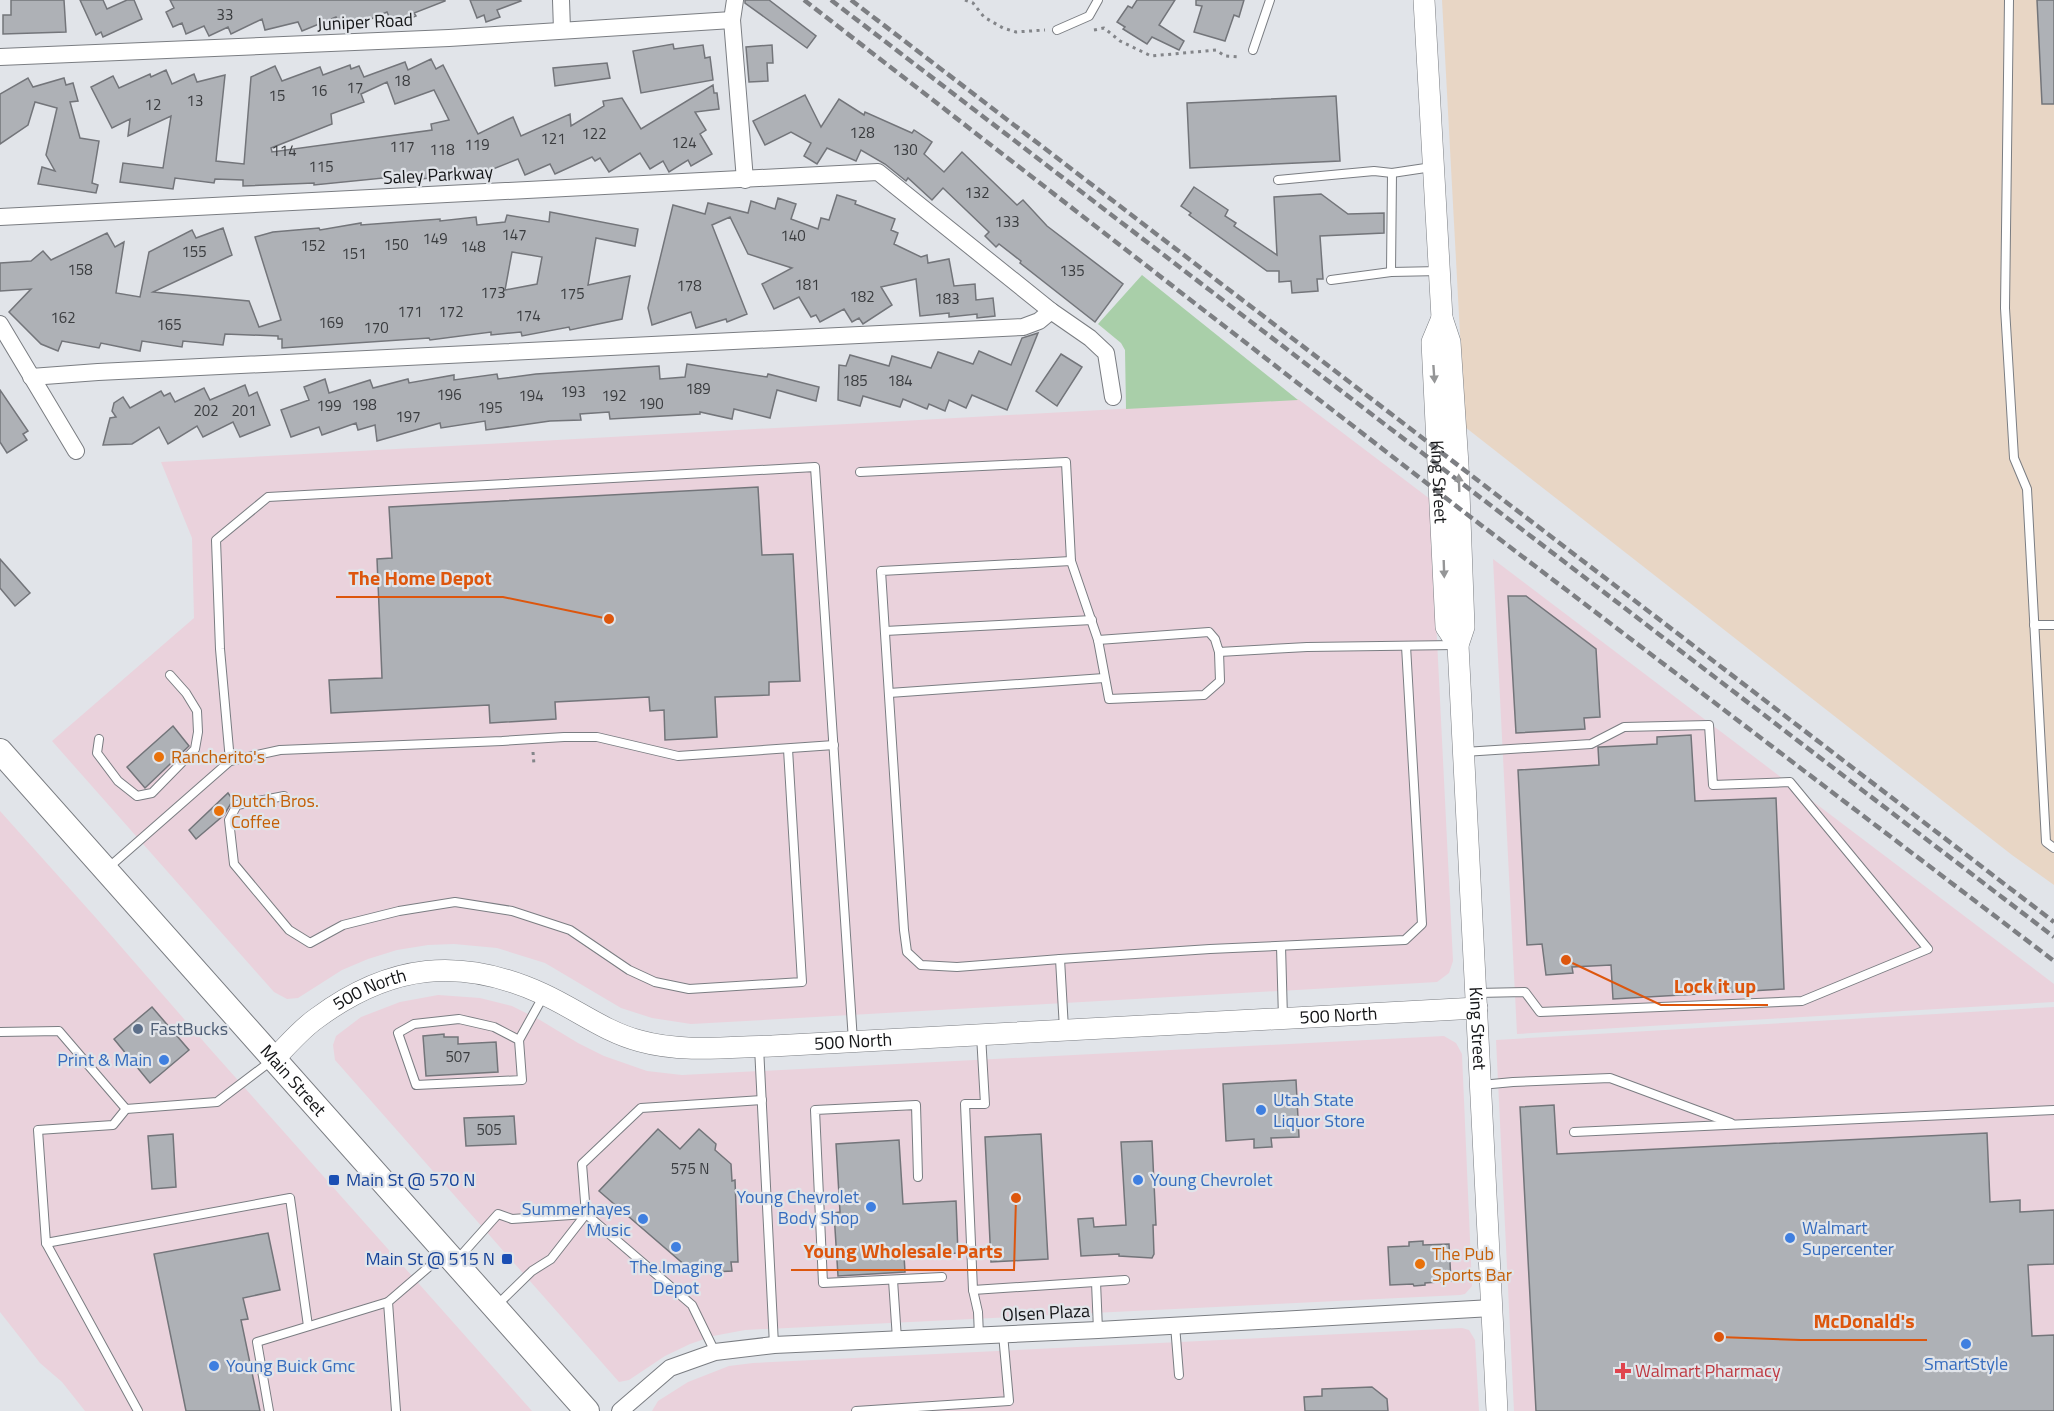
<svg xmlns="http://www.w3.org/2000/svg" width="2054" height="1411" font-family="'Titillium Web',sans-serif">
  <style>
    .commercial { fill: #ead2dc }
    .industrial { fill: #e8d6c5 }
    .green { fill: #a9cfa9 }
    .building { fill: #aeb1b6; stroke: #73757a; stroke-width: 1.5; fill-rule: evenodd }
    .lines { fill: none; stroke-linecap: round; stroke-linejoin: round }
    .service-casing { stroke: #7a7d82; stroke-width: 10 }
    .minor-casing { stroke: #7a7d82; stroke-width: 18 }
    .tertiary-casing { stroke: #7a7d82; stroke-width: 22 }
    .secondary-casing { stroke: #7a7d82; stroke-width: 26 }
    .path { stroke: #838589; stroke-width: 3; stroke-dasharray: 3 4.5; stroke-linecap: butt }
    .service { stroke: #fff; stroke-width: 8 }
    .minor { stroke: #fff; stroke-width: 16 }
    .tertiary { stroke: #fff; stroke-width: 21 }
    .secondary { stroke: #fff; stroke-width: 24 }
    .rail { stroke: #7d7f83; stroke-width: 4.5; stroke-dasharray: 9 4.5; stroke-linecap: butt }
    .oneway { fill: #959697 }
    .food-dot { fill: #e8710a; stroke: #e1e4e9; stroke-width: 2 }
    .service-dot { fill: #5c6f8a; stroke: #e1e4e9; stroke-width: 2 }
    .shop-dot { fill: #3f7fe0; stroke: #e1e4e9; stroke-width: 2 }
    .transit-dot { fill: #1a4fb4; stroke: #e1e4e9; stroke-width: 2 }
    .health-dot { fill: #e0444e; stroke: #e1e4e9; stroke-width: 2 }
    .labels { text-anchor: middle; stroke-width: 4.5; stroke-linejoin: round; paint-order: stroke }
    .number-label { font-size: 15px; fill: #3a3c3f }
    .street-label { font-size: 18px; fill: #141517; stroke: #e1e4e9 }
    .food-label { font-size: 18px; fill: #c56008; stroke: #e1e4e9; text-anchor: start }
    .service-label { font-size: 18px; fill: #4e5e75; stroke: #e1e4e9; text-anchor: start }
    .shop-label { font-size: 18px; fill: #366cbe; stroke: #e1e4e9; text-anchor: start }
    .transit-label { font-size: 18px; fill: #164399; stroke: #e1e4e9; text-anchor: start }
    .health-label { font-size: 18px; fill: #be3a42; stroke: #e1e4e9; text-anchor: start }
    .leader { fill: none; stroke: #dd560d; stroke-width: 2 }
    .callout-dot { fill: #dd560d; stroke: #e1e4e9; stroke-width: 2 }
    .callout-label { font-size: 20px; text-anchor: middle; font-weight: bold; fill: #dd560d; stroke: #e1e4e9; stroke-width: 4.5; stroke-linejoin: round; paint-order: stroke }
  </style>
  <rect width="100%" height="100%" fill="#e1e4e9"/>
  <g class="commercial">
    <polygon points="1298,399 1430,499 1453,961 1449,973 1437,982 691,1024 652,1018 621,1008 545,963 497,948 454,944 428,945 397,950 368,959 342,970 298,998 287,999 274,992 52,741 194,618 192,538 161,462"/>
    <polygon points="1493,559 2054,984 2054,1002 1517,1034"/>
    <polygon points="0,811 96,918 211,1050 532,1411 85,1411 62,1382 40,1363 0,1312"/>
    <polygon points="438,995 480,998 512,1006 540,1020 578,1043 604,1056 647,1071 682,1075 1444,1036 1456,1043 1462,1054 1472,1286 1465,1294 1460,1295 745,1330 713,1336 690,1344 665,1356 629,1380 619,1382 335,1060 333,1045 336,1036 361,1017 400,1002"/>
    <polygon points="2054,1007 2054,1411 1514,1411 1496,1040"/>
    <polygon points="1462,1328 1469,1330 1475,1340 1479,1411 652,1411 658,1401 688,1382 729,1366 753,1363"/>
  </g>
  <polygon class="industrial" points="1442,0 2054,0 2054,885 2012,855 1465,427"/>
  <polygon class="green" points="1142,275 1298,400 1126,409 1125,350 1121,343 1098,324"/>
  <g class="building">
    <polygon points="11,0 64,0 66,32 3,34 3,15 11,15"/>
    <polygon points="80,0 103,0 107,9 127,0 134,0 142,19 103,37 101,32 96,35"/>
    <polygon points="170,0 445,0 445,1 414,13 416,16 393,26 387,12 350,28 347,22 340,26 336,17 302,31 298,22 265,30 262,19 231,34 228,27 209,36 204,26 186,34 182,23 173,27 166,12 174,8"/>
    <polygon points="470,0 520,0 521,1 497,10 500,17 486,22 484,15 477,18"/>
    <polygon points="745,0 769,0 816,36 807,48 745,3"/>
    <polygon points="1137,0 1175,0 1159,25 1184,41 1179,50 1152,37 1147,44 1123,29 1125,27 1117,22 1128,6 1132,8"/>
    <polygon points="1196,0 1244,0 1239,17 1234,15 1225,41 1194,32 1202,6 1196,5"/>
    <polygon points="2037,0 2054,0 2054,104 2042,104"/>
    <polygon points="673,44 674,49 703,45 705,58 710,57 713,80 641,93 633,51"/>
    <polygon points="772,45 773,63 767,63 768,81 749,82 746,47"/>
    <path d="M431 59 436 69 443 65 478 134 513 117 521 136 570 114 571 126 604 106 603 101 622 98 641 129 713 85 714 93H717L719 109 695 112 706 130 700 134 712 154 691 166 688 160 669 172 663 161 650 169 640 153 609 172 600 158 595 161 592 157 555 174 550 164 525 175 518 159 468 179 466 174 444 180 443 176 394 183 393 177 314 185V183L243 186V180L215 179 214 183 175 178 173 189 120 182 123 163 163 168 171 116 128 136 130 119 112 128 91 87 113 76 119 88 150 74 151 77 166 70 172 84 194 74 197 82 225 75 216 161 244 164 251 77 275 66 282 81 320 67 323 75 350 65 351 69 359 66 364 77 405 62 408 70ZM387 82 395 104 434 90 449 120 431 124 432 130 272 152 271 148 332 124 331 114 364 102 361 94Z"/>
    <polygon points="607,63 610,78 555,86 553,68"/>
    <polygon points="28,78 33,87 64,78 66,85 73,83 78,101 70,102 80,138 99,141 92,183 98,185 96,193 38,184 42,167 55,171 46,155 57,108 35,102 28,125 0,144 0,94"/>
    <polygon points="805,95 821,127 839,99 864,115 865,112 912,133 914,130 932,142 924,154 944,172 962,152 1017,205 1023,200 1047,226 1123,284 1095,322 1020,263 1021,261 999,244 996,247 985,236 989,232 943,188 932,200 908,178 906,181 885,164 861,150 856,161 827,148 817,164 804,156 811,143 791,132 765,145 753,121"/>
    <polygon points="1336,96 1340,161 1190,168 1187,103"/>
    <polygon points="1194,187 1228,210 1225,216 1236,223 1234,226 1277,255 1274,197 1321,194 1348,214 1384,213 1384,233 1320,236 1323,279 1317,279 1318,291 1292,293 1291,281 1279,282 1279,271 1267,271 1189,215 1191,213 1181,206"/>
    <polygon points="837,195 856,201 855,204 895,219 891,230 898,233 894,244 921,257 927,255 928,263 949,259 954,286 975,284 976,300 993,298 995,316 977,318 977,314 949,317 949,313 920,316 916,279 881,287 892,305 863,324 859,318 852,322 844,309 820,322 816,315 811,317 799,297 774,309 762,284 792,268 748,254 730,217 712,225 747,314 727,322 726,319 696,328 691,312 652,325 648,308 673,205 705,214 708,203 748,213 751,201 775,209 778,198 796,204 791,219 818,229 821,218 829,220"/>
    <path d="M550 212 638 229 635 246 596 238 588 285 630 276 622 319 570 330 569 327 522 336 521 332 491 335V332L430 340 429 338 282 348V339H278V336L225 334 223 345 183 341 182 347 142 341 140 351 101 343 99 348 62 341 58 351 41 344 9 312 31 289 0 291V263L31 261 43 251 51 260 107 233 115 247 124 242 116 293 140 297 149 252 192 230 196 238 223 228 232 255 153 292 249 301 259 327 281 320 255 237 273 232 319 228 320 230 361 223V225L440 219V221L476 217 477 225 505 222 507 215 549 222ZM512 252 542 257 537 284 505 290Z"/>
    <polygon points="1038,333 1007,410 972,395 966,408 949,400 945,411 929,404 927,409 903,399 900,407 863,396 860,406 838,400 839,365 846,366 850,355 889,366 892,356 931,368 938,352 973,364 979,351 1011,365 1022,338"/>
    <polygon points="1061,354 1082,367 1057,406 1036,391"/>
    <polygon points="687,364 767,377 768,374 819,387 816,401 777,390 770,418 734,409 732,419 700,412 700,414 610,419 609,412 580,414 581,420 550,421 486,430 485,421 441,428 440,423 377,441 375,425 358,430 356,423 322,435 319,427 291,437 281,410 309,400 304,387 325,379 329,393 370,380 373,388 408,379 409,383 454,375 454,380 497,374 498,379 536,374 659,366 660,379 685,377"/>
    <polygon points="245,385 249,396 257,392 270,425 240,437 233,422 203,437 197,426 168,444 159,427 132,444 103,445 110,418 116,417 112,411 114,403 123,397 130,408 161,391 164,396 170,393 175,402 204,388 210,400"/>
    <polygon points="0,390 28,431 23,434 27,440 7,453 0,442"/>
    <polygon points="758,487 762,555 793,554 800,681 769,682 769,695 715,697 717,737 665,740 664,710 650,711 649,697 555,702 556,719 490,723 489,705 331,713 329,680 382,678 377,559 392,558 389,507"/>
    <polygon points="0,559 30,593 15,606 0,588"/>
    <polygon points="1508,596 1526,596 1596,649 1600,717 1584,718 1585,729 1516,733"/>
    <polygon points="173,726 189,746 145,788 127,767"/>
    <polygon points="1691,735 1695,801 1776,798 1784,989 1613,999 1611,965 1572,967 1573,973 1546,975 1542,944 1527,945 1518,770 1599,765 1598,747 1600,747 1657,744 1657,737"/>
    <polygon points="228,793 233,800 224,815 196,839 189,830"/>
    <polygon points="152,1007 189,1050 150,1083 114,1039"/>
    <polygon points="444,1034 444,1037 458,1037 458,1044 496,1042 498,1072 426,1076 423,1036"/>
    <polygon points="1296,1080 1299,1137 1271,1138 1272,1147 1270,1147 1254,1148 1254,1139 1226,1141 1223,1084"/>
    <polygon points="1554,1105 1557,1154 1987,1133 1990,1202 2020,1200 2020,1212 2054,1210 2054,1264 2028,1265 2032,1336 2054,1335 2054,1411 1536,1411 1520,1107"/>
    <polygon points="514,1116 516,1144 466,1146 464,1118"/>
    <polygon points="658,1129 680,1149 699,1129 716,1144 715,1150 731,1164 732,1181 735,1180 738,1262 731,1262 732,1271 694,1273 599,1191"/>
    <polygon points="173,1134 176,1187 152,1189 148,1136"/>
    <polygon points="1041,1134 1048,1259 991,1262 985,1137"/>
    <polygon points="899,1140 903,1204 956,1201 958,1253 904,1256 905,1272 838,1276 834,1213 840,1212 836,1144"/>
    <polygon points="1152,1141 1156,1225 1153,1225 1154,1254 1152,1258 1119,1256 1119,1254 1081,1256 1078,1219 1093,1218 1094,1227 1126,1225 1121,1142"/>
    <polygon points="268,1233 280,1290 243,1298 248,1319 241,1320 260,1411 186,1411 154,1254"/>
    <polygon points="1423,1241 1423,1245 1449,1244 1451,1281 1425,1283 1425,1285 1414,1286 1413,1284 1390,1285 1388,1247 1409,1246 1409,1242"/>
    <polygon points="1372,1387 1387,1399 1388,1411 1305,1411 1304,1397 1322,1396 1322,1389"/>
  </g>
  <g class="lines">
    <g class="service-casing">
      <g id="service">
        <polyline points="2009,0 2005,308 2014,458 2027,489 2046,842 2054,848"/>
        <polyline points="1057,30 1089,16 1098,0"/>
        <polyline points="1253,50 1270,0"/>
        <polyline points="1392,173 1391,272 1440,271"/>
        <polyline points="1278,180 1374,171 1392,173 1432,167"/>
        <polyline points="1331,280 1391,272"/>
        <polyline points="860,472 1066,462 1071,561"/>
        <polyline points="2034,625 2054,625"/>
        <polyline points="885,631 1092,620"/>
        <polyline points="1098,640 1209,632 1215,639 1219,652 1307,647 1455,645"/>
        <polyline points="889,693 1104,678"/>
        <polyline points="99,739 97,753 118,781 137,796 152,793 195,749 198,732 197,711 186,693 170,675"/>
        <polyline points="1464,752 1591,744 1624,727 1709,725 1713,785 1790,782 1928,949 1802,1001 1540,1012 1525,992 1477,993"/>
        <polyline points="230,761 220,649 216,540 268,497 815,467 853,1041"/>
        <polyline points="284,796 237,805 229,820 234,864 289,930 310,943 343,925 399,911 455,902 512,911 570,930 629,970 655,982 689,989 802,982 788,749"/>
        <polyline points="108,868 230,761 280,750 502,741 564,737 597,737 678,756 834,745"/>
        <polyline points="1281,946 1283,1018"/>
        <polyline points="1060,959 957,967 921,965 907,952 904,930 881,571 1071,561 1098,640 1109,699 1204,695 1220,681 1219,652"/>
        <polyline points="1064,1029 1060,959 1210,949 1405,940 1422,924 1406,646"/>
        <polyline points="0,1032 59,1031 126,1109 217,1102 271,1061"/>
        <polyline points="519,1040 522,1080 416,1085 398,1033 414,1024 459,1019 494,1027 519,1040 544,995"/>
        <polyline points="759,1047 774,1345"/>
        <polyline points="1481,1085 1513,1082 1610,1078 1731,1123"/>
        <polyline points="126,1109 113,1125 38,1130 46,1243 138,1411"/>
        <polyline points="1574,1132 2054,1110"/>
        <polyline points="918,1177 916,1105 815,1110 823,1283 942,1277"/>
        <polyline points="46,1243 290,1198 308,1326"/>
        <polyline points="456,1261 498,1214 512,1219 586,1214 692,1305 715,1352"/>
        <polyline points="893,1280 897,1339"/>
        <polyline points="1096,1282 1098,1330"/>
        <polyline points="973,1290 1125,1280"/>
        <polyline points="495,1307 532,1271 551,1259 586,1214 582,1164 641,1108 762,1100"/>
        <polyline points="1175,1325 1179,1375"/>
        <polyline points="979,1336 978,1312 973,1290 965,1104 985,1104 981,1035"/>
        <polyline points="269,1411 257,1342 388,1302"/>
        <polyline points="396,1411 388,1302 445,1253"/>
        <polyline points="856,1411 1009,1401 1003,1334"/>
      </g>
    </g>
    <g class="minor-casing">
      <g id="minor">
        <polyline points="561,0 562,30"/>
        <polyline points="735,0 732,20 745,180"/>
        <polyline points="0,57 449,38 732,20"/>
        <polyline points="0,217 878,172 1051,311 1090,338 1106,353 1113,397"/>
        <polyline points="0,324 76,451"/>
        <polyline points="31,377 98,372 1023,327 1039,321 1051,311"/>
        <polyline points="620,1411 670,1368 715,1352 774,1345 1098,1330 1492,1308"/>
      </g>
    </g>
    <g class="tertiary-casing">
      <g id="tertiary">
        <path id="s1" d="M1424 0 1442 318 1450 342 1458 465 1464 627 1458 645 1497 1411"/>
        <path id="s2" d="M1442 318 1432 342 1446 627 1458 645"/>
        <path id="s3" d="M274 1059C288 1045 301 1029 317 1018 390 964 460 956 543 994 576 1009 605 1032 640 1041 683 1053 729 1047 772 1046L1477 1008"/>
      </g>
    </g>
    <g class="secondary-casing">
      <g id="secondary">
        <path id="s4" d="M0 751 587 1411"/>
      </g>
    </g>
    <g class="path">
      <polyline points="965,0 973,3 984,17 1003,28 1016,32 1045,30"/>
      <polyline points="1094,30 1104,28 1120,41 1151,56 1216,50 1225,56 1241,57"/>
      <polyline points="533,752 534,765"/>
    </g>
    <use href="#service" class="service"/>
    <use href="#minor" class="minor"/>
    <use href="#tertiary" class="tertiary"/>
    <use href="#secondary" class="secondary"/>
    <g class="rail">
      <polyline points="804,0 1460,509 2054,961"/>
      <polyline points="831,0 2054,937"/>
      <polyline points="851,0 2054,922"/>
    </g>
  </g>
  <defs><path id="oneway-solid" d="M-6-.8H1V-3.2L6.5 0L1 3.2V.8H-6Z" transform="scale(1.5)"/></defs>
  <g class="oneway">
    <use href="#oneway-solid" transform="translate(1434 374) rotate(86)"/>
    <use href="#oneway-solid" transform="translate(1459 483) rotate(-92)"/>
    <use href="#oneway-solid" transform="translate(1444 569) rotate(88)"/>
  </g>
  <g class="food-dot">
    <circle cx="159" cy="757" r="6"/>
    <circle cx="219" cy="811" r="6"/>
    <circle cx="1420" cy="1264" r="6"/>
  </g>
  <circle class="service-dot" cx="138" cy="1029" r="6"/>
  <g class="shop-dot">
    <circle cx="164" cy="1060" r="6"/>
    <circle cx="1261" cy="1110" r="6"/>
    <circle cx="1138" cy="1180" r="6"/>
    <circle cx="871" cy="1207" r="6"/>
    <circle cx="643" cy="1219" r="6"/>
    <circle cx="1790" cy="1238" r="6"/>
    <circle cx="676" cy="1247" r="6"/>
    <circle cx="1966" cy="1344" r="6"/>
    <circle cx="214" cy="1366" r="6"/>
  </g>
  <g class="transit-dot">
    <rect x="328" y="1174" width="12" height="12" rx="3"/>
    <rect x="501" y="1253" width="12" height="12" rx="3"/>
  </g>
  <path class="health-dot" d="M1620 1362h6v6h6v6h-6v6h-6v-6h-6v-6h6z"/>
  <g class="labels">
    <g class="number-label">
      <text x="225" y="20">33</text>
      <text x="402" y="86">18</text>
      <text x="355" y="93">17</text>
      <text x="319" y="96">16</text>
      <text x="277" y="101">15</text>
      <text x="195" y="106">13</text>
      <text x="153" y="110">12</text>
      <text x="862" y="138">128</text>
      <text x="594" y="139">122</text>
      <text x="553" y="144">121</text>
      <text x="684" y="148">124</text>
      <text x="477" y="150">119</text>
      <text x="402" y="152">117</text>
      <text x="442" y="155">118</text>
      <text x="905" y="155">130</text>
      <text x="284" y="156">114</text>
      <text x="321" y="172">115</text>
      <text x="977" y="198">132</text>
      <text x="1007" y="227">133</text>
      <text x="514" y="240">147</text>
      <text x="793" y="241">140</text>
      <text x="435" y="244">149</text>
      <text x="396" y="250">150</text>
      <text x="313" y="251">152</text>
      <text x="473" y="252">148</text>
      <text x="194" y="257">155</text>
      <text x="354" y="259">151</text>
      <text x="80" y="275">158</text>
      <text x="1072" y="276">135</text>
      <text x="807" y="290">181</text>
      <text x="689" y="291">178</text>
      <text x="493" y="298">173</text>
      <text x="572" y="299">175</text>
      <text x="862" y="302">182</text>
      <text x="947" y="304">183</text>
      <text x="410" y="317">171</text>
      <text x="451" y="317">172</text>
      <text x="528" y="321">174</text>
      <text x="63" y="323">162</text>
      <text x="331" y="328">169</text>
      <text x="169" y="330">165</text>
      <text x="376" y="333">170</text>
      <text x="855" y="386">185</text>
      <text x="900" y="386">184</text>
      <text x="698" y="394">189</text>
      <text x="573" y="397">193</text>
      <text x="449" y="400">196</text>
      <text x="531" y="401">194</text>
      <text x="614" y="401">192</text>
      <text x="651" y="409">190</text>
      <text x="364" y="410">198</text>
      <text x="329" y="411">199</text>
      <text x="490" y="413">195</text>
      <text x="206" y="416">202</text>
      <text x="244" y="416">201</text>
      <text x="408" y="422">197</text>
      <text x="458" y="1062">507</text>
      <text x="489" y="1135">505</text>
      <text x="690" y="1174">575 N</text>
    </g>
    <g class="street-label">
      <text transform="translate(365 22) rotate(-3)" y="6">Juniper Road</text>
      <text transform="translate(438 175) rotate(-3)" y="6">Saley Parkway</text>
      <text dy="6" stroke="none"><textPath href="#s2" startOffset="166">King Street</textPath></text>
      <text dy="6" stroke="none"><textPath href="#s3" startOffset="120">500 North</textPath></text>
      <text dy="6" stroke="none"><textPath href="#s3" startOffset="1108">500 North</textPath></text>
      <text dy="6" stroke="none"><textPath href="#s1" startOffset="1032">King Street</textPath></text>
      <text dy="6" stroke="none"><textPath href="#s3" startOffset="622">500 North</textPath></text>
      <text dy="6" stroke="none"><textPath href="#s4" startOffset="441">Main Street</textPath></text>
      <text transform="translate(1046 1313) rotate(-3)" y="6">Olsen Plaza</text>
    </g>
    <g class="food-label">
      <text x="171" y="763">Rancherito's</text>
      <text x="231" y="807">Dutch Bros.<tspan x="231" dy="21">Coffee</tspan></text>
      <text x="1432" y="1260">The Pub<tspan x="1432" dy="21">Sports Bar</tspan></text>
    </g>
    <g class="service-label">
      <text x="150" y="1035">FastBucks</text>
    </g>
    <g class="shop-label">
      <text x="152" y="1066" text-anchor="end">Print &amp; Main</text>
      <text x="1273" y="1106">Utah State<tspan x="1273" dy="21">Liquor Store</tspan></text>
      <text x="1150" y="1186">Young Chevrolet</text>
      <text x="859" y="1203" text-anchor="end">Young Chevrolet<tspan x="859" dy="21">Body Shop</tspan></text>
      <text x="631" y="1215" text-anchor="end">Summerhayes<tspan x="631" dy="21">Music</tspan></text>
      <text x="1802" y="1234">Walmart<tspan x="1802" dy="21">Supercenter</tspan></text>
      <text x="676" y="1273" text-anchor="middle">The Imaging<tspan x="676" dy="21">Depot</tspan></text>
      <text x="1966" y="1370" text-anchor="middle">SmartStyle</text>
      <text x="226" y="1372">Young Buick Gmc</text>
    </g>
    <g class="transit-label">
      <text x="346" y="1186">Main St @ 570 N</text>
      <text x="495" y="1265" text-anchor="end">Main St @ 515 N</text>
    </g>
    <g class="health-label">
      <text x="1635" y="1377">Walmart Pharmacy</text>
    </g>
  </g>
  <path class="leader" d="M609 619L503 597H336M1566 960L1661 1005H1768M1016 1198L1014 1270H791M1719 1337L1801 1340H1927"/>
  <g class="callout-dot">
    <circle cx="609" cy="619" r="6"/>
    <circle cx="1566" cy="960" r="6"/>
    <circle cx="1016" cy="1198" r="6"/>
    <circle cx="1719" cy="1337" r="6"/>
  </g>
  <g class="callout-label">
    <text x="420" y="585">The Home Depot</text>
    <text x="1715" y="993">Lock it up</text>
    <text x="903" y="1258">Young Wholesale Parts</text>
    <text x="1864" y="1328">McDonald's</text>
  </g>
</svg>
